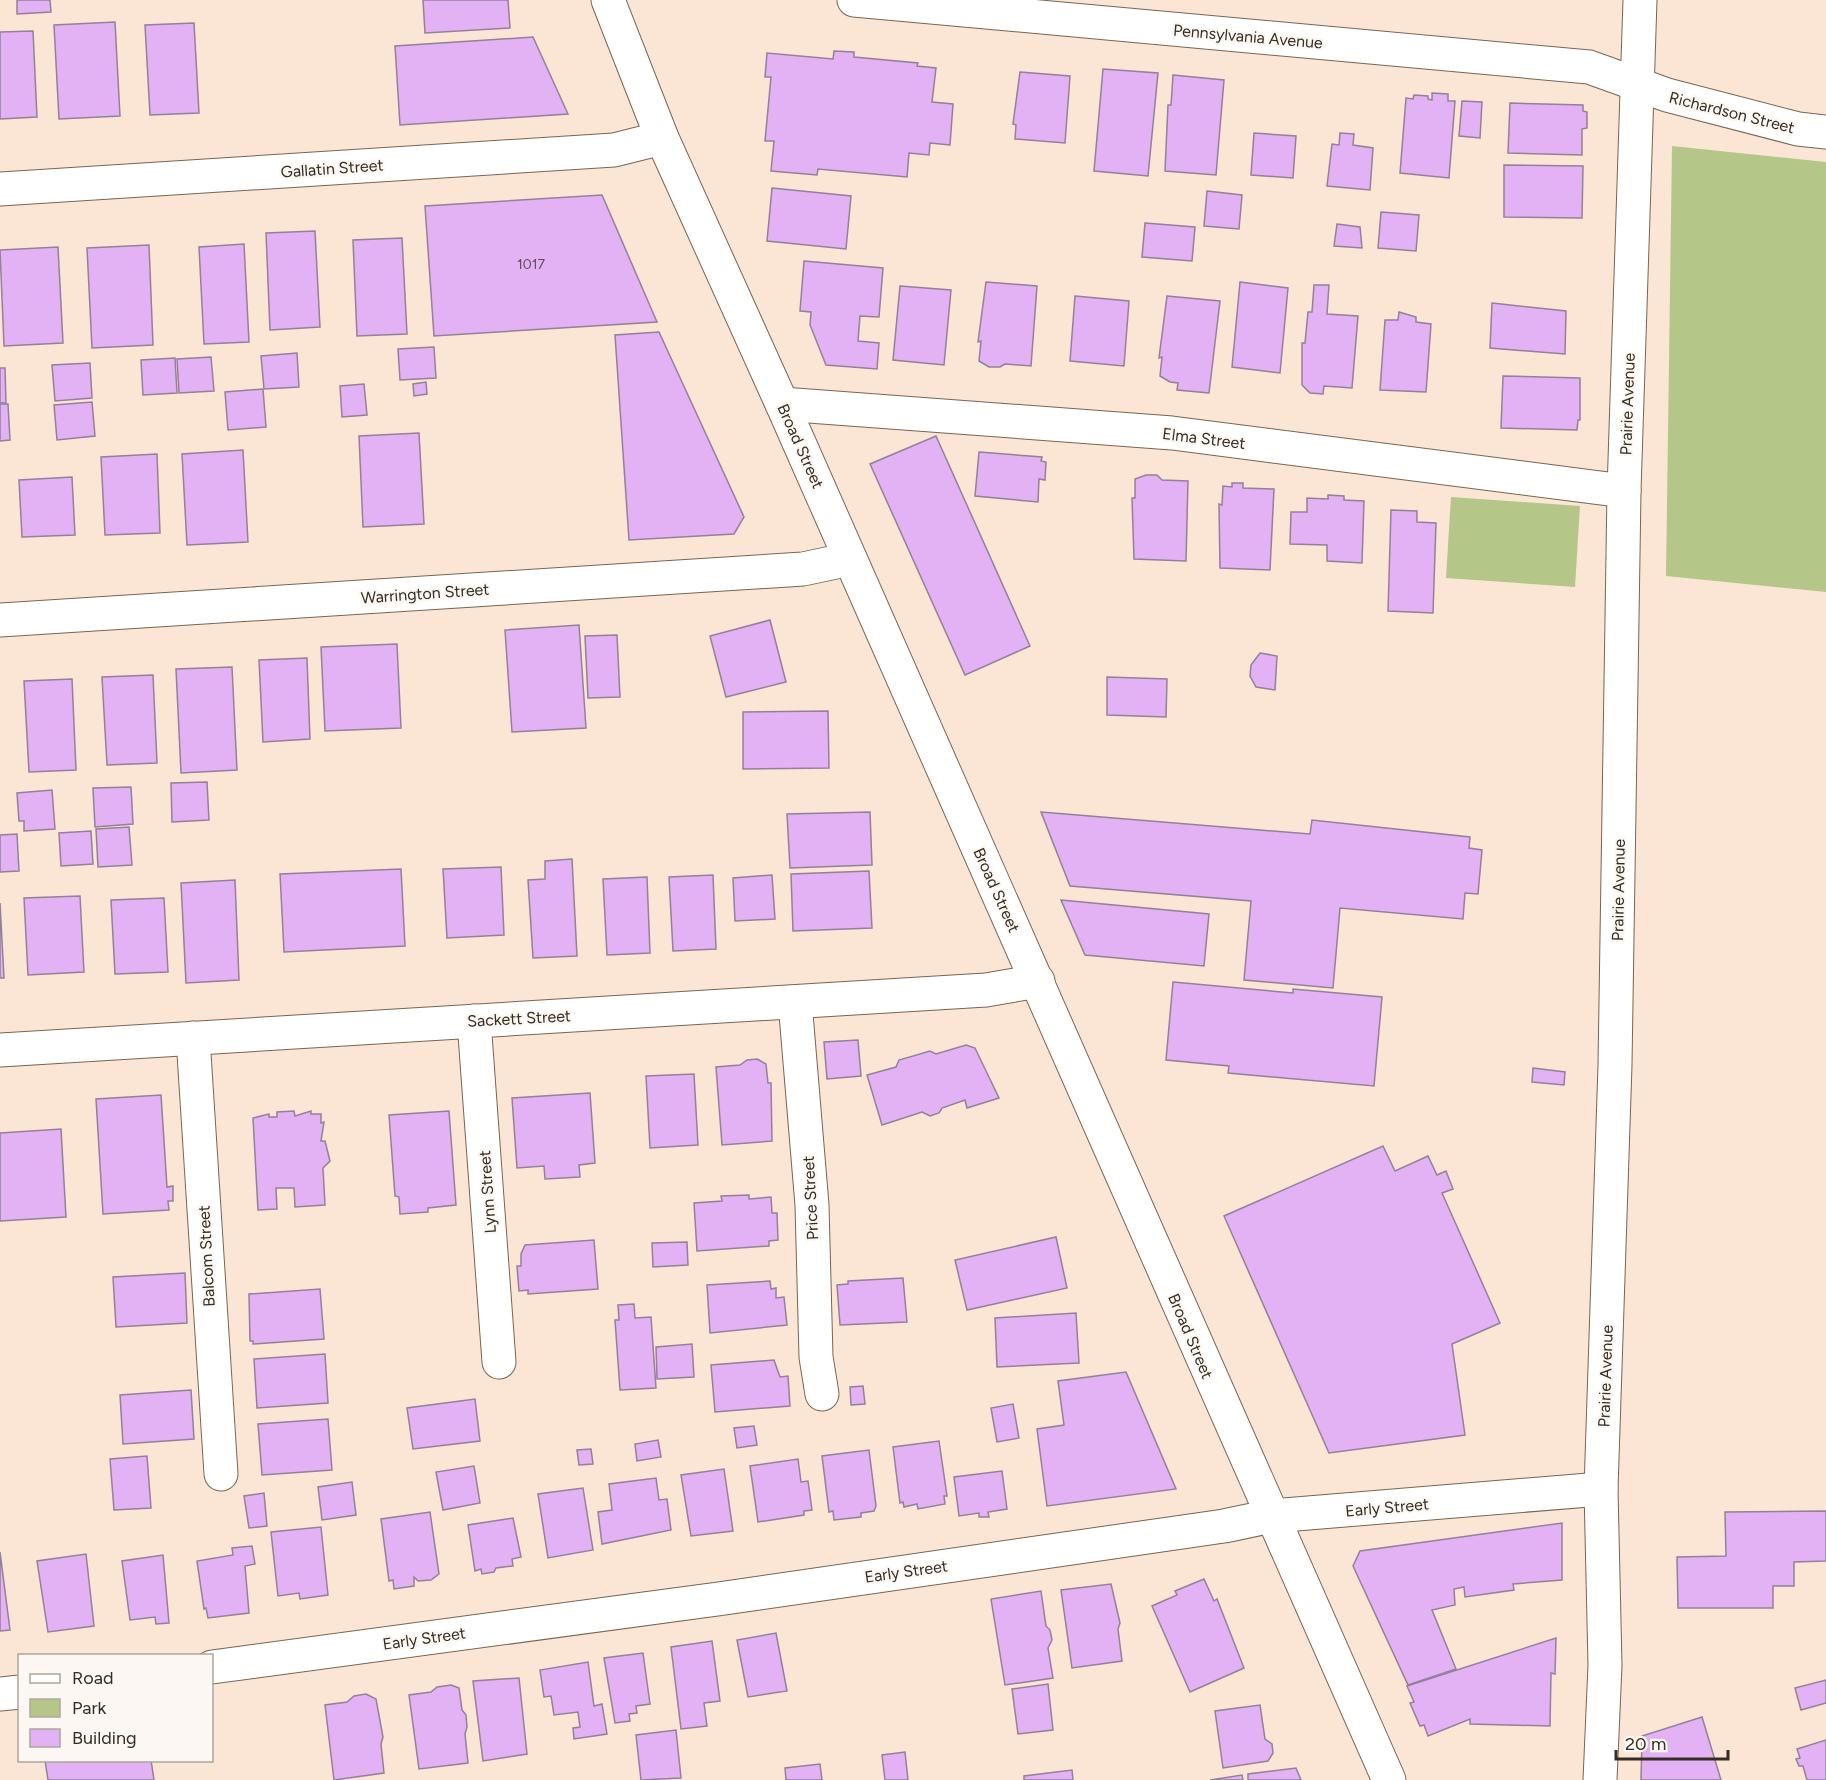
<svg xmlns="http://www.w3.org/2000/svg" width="1826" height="1780" font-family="Figtree,sans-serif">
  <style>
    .green { fill: #b4c788 }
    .building { fill: #e2b2f4; stroke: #928199; stroke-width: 1.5 }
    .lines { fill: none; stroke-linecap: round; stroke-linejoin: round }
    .street-casing { stroke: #7a6451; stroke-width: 35 }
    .secondary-casing { stroke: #7a6451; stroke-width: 35 }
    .primary-casing { stroke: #7a6451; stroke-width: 35 }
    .street { stroke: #fff; stroke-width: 33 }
    .secondary { stroke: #fff; stroke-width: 33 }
    .primary { stroke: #fff; stroke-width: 33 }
    .labels { text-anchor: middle; stroke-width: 4.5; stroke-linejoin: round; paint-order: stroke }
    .number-label { font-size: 14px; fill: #604e57 }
    .street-label { font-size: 16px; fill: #352c23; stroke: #fcf7f2 }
  </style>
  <rect width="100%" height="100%" fill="#fbe6d5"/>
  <g class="green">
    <polygon points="1672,146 1826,162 1826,592 1666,576"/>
    <polygon points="1451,497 1580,506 1575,587 1446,578"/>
  </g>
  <g class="building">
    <polygon points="17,0 50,0 51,12 17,14"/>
    <polygon points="423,0 508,0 510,28 425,33"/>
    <polygon points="115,22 120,116 59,119 54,25"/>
    <polygon points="194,23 199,113 150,115 145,25"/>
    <polygon points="33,31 37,117 0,119 0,32"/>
    <polygon points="533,37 568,114 400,125 395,46"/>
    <polygon points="834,51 854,52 854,57 918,63 917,66 936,68 932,102 953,104 950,145 930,143 929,155 909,153 907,177 818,169 817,175 771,171 774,141 765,141 771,77 765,77 767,53 833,59"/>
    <polygon points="1103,69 1158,73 1148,176 1094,171"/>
    <polygon points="1020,72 1070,76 1065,143 1015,139 1016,125 1013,124"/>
    <polygon points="1173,75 1224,80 1216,175 1165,171 1168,105 1171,105"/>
    <polygon points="1432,93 1448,94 1448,101 1455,101 1449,178 1400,173 1406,98 1413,99 1414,95 1428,96 1428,99 1432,100"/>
    <polygon points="1462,101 1482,102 1480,138 1459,136"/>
    <polygon points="1510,103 1583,105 1583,111 1587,112 1587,128 1582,129 1582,155 1508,153"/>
    <polygon points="1254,133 1296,136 1293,178 1251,175"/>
    <polygon points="1340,133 1354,134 1353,145 1373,148 1370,190 1327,186 1332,144 1339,145"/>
    <polygon points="1504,165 1583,166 1582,218 1504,217"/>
    <polygon points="772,188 851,196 846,249 767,241"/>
    <polygon points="1207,191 1242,195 1239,229 1204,226"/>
    <polygon points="602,195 657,322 434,336 425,206"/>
    <polygon points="1381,212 1419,215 1416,251 1378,248"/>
    <polygon points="1145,223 1195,227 1192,261 1142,257"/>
    <polygon points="1337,224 1360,227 1362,248 1334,246"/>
    <polygon points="315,231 320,327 270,330 266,233"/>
    <polygon points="402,238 407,334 357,336 353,240"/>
    <polygon points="244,244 249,342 204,344 199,247"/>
    <polygon points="149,245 153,345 92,348 87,248"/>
    <polygon points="58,247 63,343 4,346 0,250"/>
    <polygon points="804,261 883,268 879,317 860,316 858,341 879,343 877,369 826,365 810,325 811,312 800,311"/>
    <polygon points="986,282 1037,286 1031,366 1005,364 1000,367 989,367 979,361 981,341 978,342"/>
    <polygon points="1240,282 1288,288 1280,373 1232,367"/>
    <polygon points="1314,285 1329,285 1327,314 1358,316 1352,388 1324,386 1323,394 1310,393 1302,385 1302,343 1305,343 1308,312 1312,312"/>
    <polygon points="900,286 951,290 944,365 893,360"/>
    <polygon points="1075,296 1129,301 1124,366 1070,361"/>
    <polygon points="1167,296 1220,301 1209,393 1177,390 1178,383 1170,382 1160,376 1162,357 1159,358"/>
    <polygon points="1492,303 1566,311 1565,354 1490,348"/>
    <polygon points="1399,312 1416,317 1416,322 1431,324 1426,392 1380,390 1385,320 1398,320"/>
    <polygon points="659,332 744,517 734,534 629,540 615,335"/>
    <polygon points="434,347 436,378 400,380 398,349"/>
    <polygon points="297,353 299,387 264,389 261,356"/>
    <polygon points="211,357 214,391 179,393 177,359"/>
    <polygon points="175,358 177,393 143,395 141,360"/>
    <polygon points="90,363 92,398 55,401 52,365"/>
    <polygon points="0,368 5,368 6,403 0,403"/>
    <polygon points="1503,376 1580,378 1580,420 1578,420 1577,430 1501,428"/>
    <polygon points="426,382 427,394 414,396 413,384"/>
    <polygon points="364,384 367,415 342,417 340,386"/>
    <polygon points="263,389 266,427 228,430 225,392"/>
    <polygon points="92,402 95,436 57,440 54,405"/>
    <polygon points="0,404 8,404 10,440 0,441"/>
    <polygon points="419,433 424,524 363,527 359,436"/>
    <polygon points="936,436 1030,646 965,675 870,464"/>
    <polygon points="243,450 248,542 187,545 182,454"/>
    <polygon points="979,452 1042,457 1041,461 1046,462 1045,480 1039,479 1038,502 975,496"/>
    <polygon points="157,454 160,533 105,535 101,457"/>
    <polygon points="1146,475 1157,475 1162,480 1188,481 1186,561 1134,559 1132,498 1135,498 1135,479"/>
    <polygon points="72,477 75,535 22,537 19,480"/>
    <polygon points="1232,483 1243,483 1243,488 1274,489 1270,570 1220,568 1219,504 1222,505 1223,486 1232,487"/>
    <polygon points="1328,495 1344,496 1344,500 1364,501 1362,563 1327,561 1327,545 1290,544 1291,512 1307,512 1307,498 1328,499"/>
    <polygon points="1391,510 1417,511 1417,522 1436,523 1433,613 1388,611"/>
    <polygon points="770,620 786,682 726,697 710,636"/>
    <polygon points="579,625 586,728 512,732 505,630"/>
    <polygon points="617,635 620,697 588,698 585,636"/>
    <polygon points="397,644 401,728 325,731 321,647"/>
    <polygon points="1260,653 1277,656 1275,690 1256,687 1250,676 1251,665"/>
    <polygon points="307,658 310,739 263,742 259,660"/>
    <polygon points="232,667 237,770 181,773 176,669"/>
    <polygon points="153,675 157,763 107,765 102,677"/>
    <polygon points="1107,677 1167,679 1166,717 1107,715"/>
    <polygon points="72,679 76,770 29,772 24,681"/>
    <polygon points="828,711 829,768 743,769 743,712"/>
    <polygon points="207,782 209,820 172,822 171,783"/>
    <polygon points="131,787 133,824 95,827 93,788"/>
    <polygon points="52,790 55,829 24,831 24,821 19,821 17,793"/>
    <polygon points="870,812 872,865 790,868 787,814"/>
    <polygon points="1041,812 1310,834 1312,820 1470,837 1469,848 1482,850 1478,894 1465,893 1463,919 1340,908 1333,988 1244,980 1251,901 1070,886"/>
    <polygon points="129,827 132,865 98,867 96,829"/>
    <polygon points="91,831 93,864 61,866 59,833"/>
    <polygon points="17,834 19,871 0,872 0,835"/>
    <polygon points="572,859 577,956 533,958 528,880 545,879 545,861"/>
    <polygon points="501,867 504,935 447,938 443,869"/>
    <polygon points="401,869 405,946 284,952 280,874"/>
    <polygon points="869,871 872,928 793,931 791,874"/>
    <polygon points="713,875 716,949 673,951 669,877"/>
    <polygon points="772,875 775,919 735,921 733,878"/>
    <polygon points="647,877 650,953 607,955 603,879"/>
    <polygon points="235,880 239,980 186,983 181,883"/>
    <polygon points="80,896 84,972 28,975 24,898"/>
    <polygon points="164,898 168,972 115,974 111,900"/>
    <polygon points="1061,900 1209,914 1204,966 1085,955"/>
    <polygon points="0,903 4,978 0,978"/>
    <polygon points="1173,982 1293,993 1293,989 1382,997 1374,1086 1228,1073 1229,1066 1166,1060"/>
    <polygon points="858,1040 861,1076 827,1079 824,1042"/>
    <polygon points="966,1045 975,1048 999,1098 967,1108 965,1100 942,1108 939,1113 930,1116 922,1112 882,1125 867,1075 896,1067 899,1060 930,1051 936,1054"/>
    <polygon points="757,1059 766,1064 768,1083 771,1083 772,1141 722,1145 716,1067 740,1065 747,1060"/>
    <polygon points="1533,1068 1565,1072 1564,1085 1532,1082"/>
    <polygon points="694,1074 698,1145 650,1148 646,1076"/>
    <polygon points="590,1093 595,1163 579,1165 580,1177 545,1179 544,1166 517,1168 512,1098"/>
    <polygon points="161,1095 167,1187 173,1186 173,1201 168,1201 169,1210 103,1214 96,1099"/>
    <polygon points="294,1111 295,1116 311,1111 311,1114 321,1114 321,1123 324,1122 321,1141 325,1141 330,1161 323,1168 325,1205 295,1207 294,1188 276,1188 277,1209 258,1210 253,1118 269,1114 269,1117 277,1117 277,1112"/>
    <polygon points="449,1111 456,1205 428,1208 428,1212 400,1214 399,1197 395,1196 389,1115"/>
    <polygon points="61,1129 66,1217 0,1221 0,1133"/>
    <polygon points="1383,1146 1395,1171 1428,1156 1437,1175 1446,1171 1453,1189 1442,1193 1500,1323 1452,1344 1465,1435 1329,1453 1224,1216"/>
    <polygon points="749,1195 749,1199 771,1197 772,1213 777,1213 778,1240 769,1241 769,1246 697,1251 694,1203 722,1201 721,1196"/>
    <polygon points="1056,1237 1067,1288 967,1310 955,1260"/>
    <polygon points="594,1240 598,1289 528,1294 528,1290 519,1291 517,1266 521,1266 521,1254 525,1245"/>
    <polygon points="687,1242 688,1265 653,1267 652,1243"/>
    <polygon points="185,1273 187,1323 116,1327 113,1277"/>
    <polygon points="903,1278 907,1322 840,1325 837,1285 848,1284 848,1281"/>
    <polygon points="770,1281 771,1289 776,1288 776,1298 784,1297 787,1325 710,1333 707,1285"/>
    <polygon points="320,1289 324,1339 253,1344 253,1341 250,1341 249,1294"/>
    <polygon points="634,1304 635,1318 651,1317 656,1388 620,1390 615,1320 619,1320 618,1305"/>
    <polygon points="1076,1313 1079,1363 997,1367 995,1318"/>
    <polygon points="692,1344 694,1377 657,1379 656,1347"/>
    <polygon points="325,1354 328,1403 257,1408 254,1359"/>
    <polygon points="774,1360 780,1377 788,1376 790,1406 715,1412 711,1365"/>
    <polygon points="1126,1372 1176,1489 1047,1506 1037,1429 1064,1425 1058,1381"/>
    <polygon points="863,1386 865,1404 851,1405 850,1387"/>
    <polygon points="191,1390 194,1439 123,1444 120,1395"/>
    <polygon points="475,1399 480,1441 413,1449 407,1408"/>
    <polygon points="1013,1404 1019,1438 997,1442 991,1408"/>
    <polygon points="328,1419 332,1470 262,1475 258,1424"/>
    <polygon points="754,1426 757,1445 737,1448 734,1428"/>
    <polygon points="658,1440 661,1457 637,1461 635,1444"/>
    <polygon points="939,1441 947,1496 944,1496 945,1504 918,1509 917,1504 904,1507 903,1502 900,1503 893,1447"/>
    <polygon points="591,1449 593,1464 579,1465 577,1450"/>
    <polygon points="869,1450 876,1506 874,1511 861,1513 861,1517 834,1520 833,1511 829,1512 822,1456"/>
    <polygon points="147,1456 151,1508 114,1510 110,1459"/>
    <polygon points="798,1459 801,1482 808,1481 812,1510 804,1511 804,1515 758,1522 750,1466"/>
    <polygon points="474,1466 480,1503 443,1510 436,1472"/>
    <polygon points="724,1469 733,1531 691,1536 681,1475"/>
    <polygon points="1002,1471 1007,1509 988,1512 989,1517 979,1517 979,1513 959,1516 954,1477"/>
    <polygon points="656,1478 659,1500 667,1499 671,1530 602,1544 598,1512 612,1510 609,1484"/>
    <polygon points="352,1482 356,1515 322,1520 318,1487"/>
    <polygon points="583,1488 593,1550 548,1558 538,1494"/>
    <polygon points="264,1493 267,1526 249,1528 244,1496"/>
    <polygon points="1826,1511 1826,1561 1794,1562 1794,1586 1773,1586 1773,1608 1678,1608 1677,1557 1726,1556 1725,1512"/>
    <polygon points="430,1512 439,1574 431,1580 418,1581 414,1577 414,1586 394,1589 393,1580 389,1581 381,1519"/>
    <polygon points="513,1518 521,1557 512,1559 513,1566 496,1568 494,1572 482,1574 481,1569 475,1571 468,1525"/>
    <polygon points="1562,1523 1562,1580 1513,1584 1514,1590 1465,1597 1464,1587 1454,1589 1455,1605 1432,1610 1456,1669 1408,1685 1353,1566 1360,1551"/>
    <polygon points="321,1527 328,1595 300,1599 299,1593 278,1596 271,1532"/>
    <polygon points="252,1546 255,1564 245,1566 249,1613 208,1618 206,1608 204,1609 197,1561 233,1555 232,1548"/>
    <polygon points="0,1552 10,1630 0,1631"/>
    <polygon points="86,1554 94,1626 48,1632 37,1561"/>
    <polygon points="163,1555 169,1623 156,1624 155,1617 130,1620 122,1561"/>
    <polygon points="1204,1579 1214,1601 1217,1599 1244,1668 1190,1692 1152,1606 1177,1595 1175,1591"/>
    <polygon points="1111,1584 1120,1623 1118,1629 1122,1661 1072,1668 1061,1590"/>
    <polygon points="1041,1591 1046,1626 1050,1630 1052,1640 1048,1648 1053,1678 1005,1685 991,1599"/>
    <polygon points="776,1633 787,1691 748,1697 737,1640"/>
    <polygon points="1556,1638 1555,1674 1551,1673 1550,1726 1470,1724 1470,1719 1428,1736 1424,1725 1420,1726 1410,1703 1414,1702 1407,1686"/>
    <polygon points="712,1641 720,1701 704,1703 707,1726 681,1729 671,1647"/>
    <polygon points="643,1653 650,1704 636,1706 637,1713 629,1714 630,1721 615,1723 604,1658"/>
    <polygon points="588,1662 594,1706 602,1704 607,1734 574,1739 573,1728 580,1727 578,1712 554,1715 551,1696 544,1697 540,1670"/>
    <polygon points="519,1678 527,1754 483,1761 473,1681"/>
    <polygon points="1826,1680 1826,1703 1801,1710 1795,1688"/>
    <polygon points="1048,1684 1053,1730 1018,1734 1012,1689"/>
    <polygon points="451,1685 459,1688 462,1710 466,1715 467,1727 465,1734 468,1763 419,1769 409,1695 431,1692 437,1687"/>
    <polygon points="366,1694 376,1699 383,1737 381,1744 384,1773 334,1780 325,1705 347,1702 354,1696"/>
    <polygon points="1260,1705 1265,1739 1272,1744 1273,1753 1268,1761 1223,1768 1215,1711"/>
    <polygon points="1702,1717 1721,1780 1641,1780 1642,1736"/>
    <polygon points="676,1730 681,1778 641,1780 636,1735"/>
    <polygon points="1826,1740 1826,1780 1807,1780 1803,1766 1799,1766 1796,1759 1800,1758 1797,1749"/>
    <polygon points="905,1752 908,1780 885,1780 882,1755"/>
    <polygon points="45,1760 151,1760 154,1780 48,1780"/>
    <polygon points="820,1764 822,1780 786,1780 785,1768"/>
    <polygon points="1296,1768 1301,1780 1248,1780 1248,1774"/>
    <polygon points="1072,1770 1073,1780 1024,1780 1024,1776"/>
    <polygon points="1242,1775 1243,1780 1210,1780"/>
  </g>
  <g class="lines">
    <g class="street-casing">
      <g id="street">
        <polyline points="854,0 1589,67 1667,95 1798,129 1826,132"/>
        <polyline points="0,189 614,150 662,138"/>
        <polyline points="782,404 1172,433 1624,491"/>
        <polyline points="0,620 803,569 850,559"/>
        <polyline points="795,1002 812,1205 816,1357 822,1394"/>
        <polyline points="474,1021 499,1362"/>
        <polyline points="193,1038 221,1474"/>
        <polyline points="212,1667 718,1599 1224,1526 1272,1516 1601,1489"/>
        <polyline points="0,1694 20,1692"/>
      </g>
    </g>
    <g class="secondary-casing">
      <g id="secondary">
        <polyline points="0,1050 986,990 1038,981"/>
        <polyline points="1600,1780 1605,1665 1601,1489 1615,1065 1624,491 1640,0"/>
      </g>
    </g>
    <g class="primary-casing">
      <polyline id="primary" points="608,0 662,138 782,404 1389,1780"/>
    </g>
    <use href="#street" class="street"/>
    <use href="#secondary" class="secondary"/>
    <use href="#primary" class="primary"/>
  </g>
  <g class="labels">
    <g class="number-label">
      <text x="531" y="269">1017</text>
    </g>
    <g class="street-label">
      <text transform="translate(1248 36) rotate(5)" y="6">Pennsylvania Avenue</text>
      <text transform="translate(1732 112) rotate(14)" y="6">Richardson Street</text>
      <text transform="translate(332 168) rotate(-4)" y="6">Gallatin Street</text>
      <text transform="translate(1627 404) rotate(-88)" y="6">Prairie Avenue</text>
      <text transform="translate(1204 438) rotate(7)" y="6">Elma Street</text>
      <text transform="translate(801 446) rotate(66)" y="6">Broad Street</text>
      <text transform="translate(425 593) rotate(-4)" y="6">Warrington Street</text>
      <text transform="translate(997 890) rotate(66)" y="6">Broad Street</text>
      <text transform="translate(1618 890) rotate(-89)" y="6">Prairie Avenue</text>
      <text transform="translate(519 1018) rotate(-3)" y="6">Sackett Street</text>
      <text transform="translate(487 1192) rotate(-94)" y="6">Lynn Street</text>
      <text transform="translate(810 1198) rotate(-93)" y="6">Price Street</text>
      <text transform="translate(206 1256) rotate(-93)" y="6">Balcom Street</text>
      <text transform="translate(1191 1336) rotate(67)" y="6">Broad Street</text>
      <text transform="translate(1605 1376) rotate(-88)" y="6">Prairie Avenue</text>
      <text transform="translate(1387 1507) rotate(-5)" y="6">Early Street</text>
      <text transform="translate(906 1571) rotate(-8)" y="6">Early Street</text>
      <text transform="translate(424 1638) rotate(-8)" y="6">Early Street</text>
    </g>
  </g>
  <rect x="18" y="1654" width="195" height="108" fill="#fcf7f2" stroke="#aca69f" stroke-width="1.5"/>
  <rect x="30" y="1674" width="30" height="9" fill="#ffffff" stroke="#aca69f" stroke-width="1.5"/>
  <text x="72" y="1684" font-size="18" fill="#352c23">Road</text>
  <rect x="30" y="1699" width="30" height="18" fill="#b4c788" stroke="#aca69f" stroke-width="1.5"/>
  <text x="72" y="1714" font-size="18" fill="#352c23">Park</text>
  <rect x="30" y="1729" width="30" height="18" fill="#e2b2f4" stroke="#aca69f" stroke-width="1.5"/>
  <text x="72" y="1744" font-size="18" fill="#352c23">Building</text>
  <path d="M1616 1750v9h112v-9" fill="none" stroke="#352c23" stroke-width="3"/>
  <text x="1625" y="1750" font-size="18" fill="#352c23" stroke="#fcf7f2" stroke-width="4.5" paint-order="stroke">20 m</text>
</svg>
